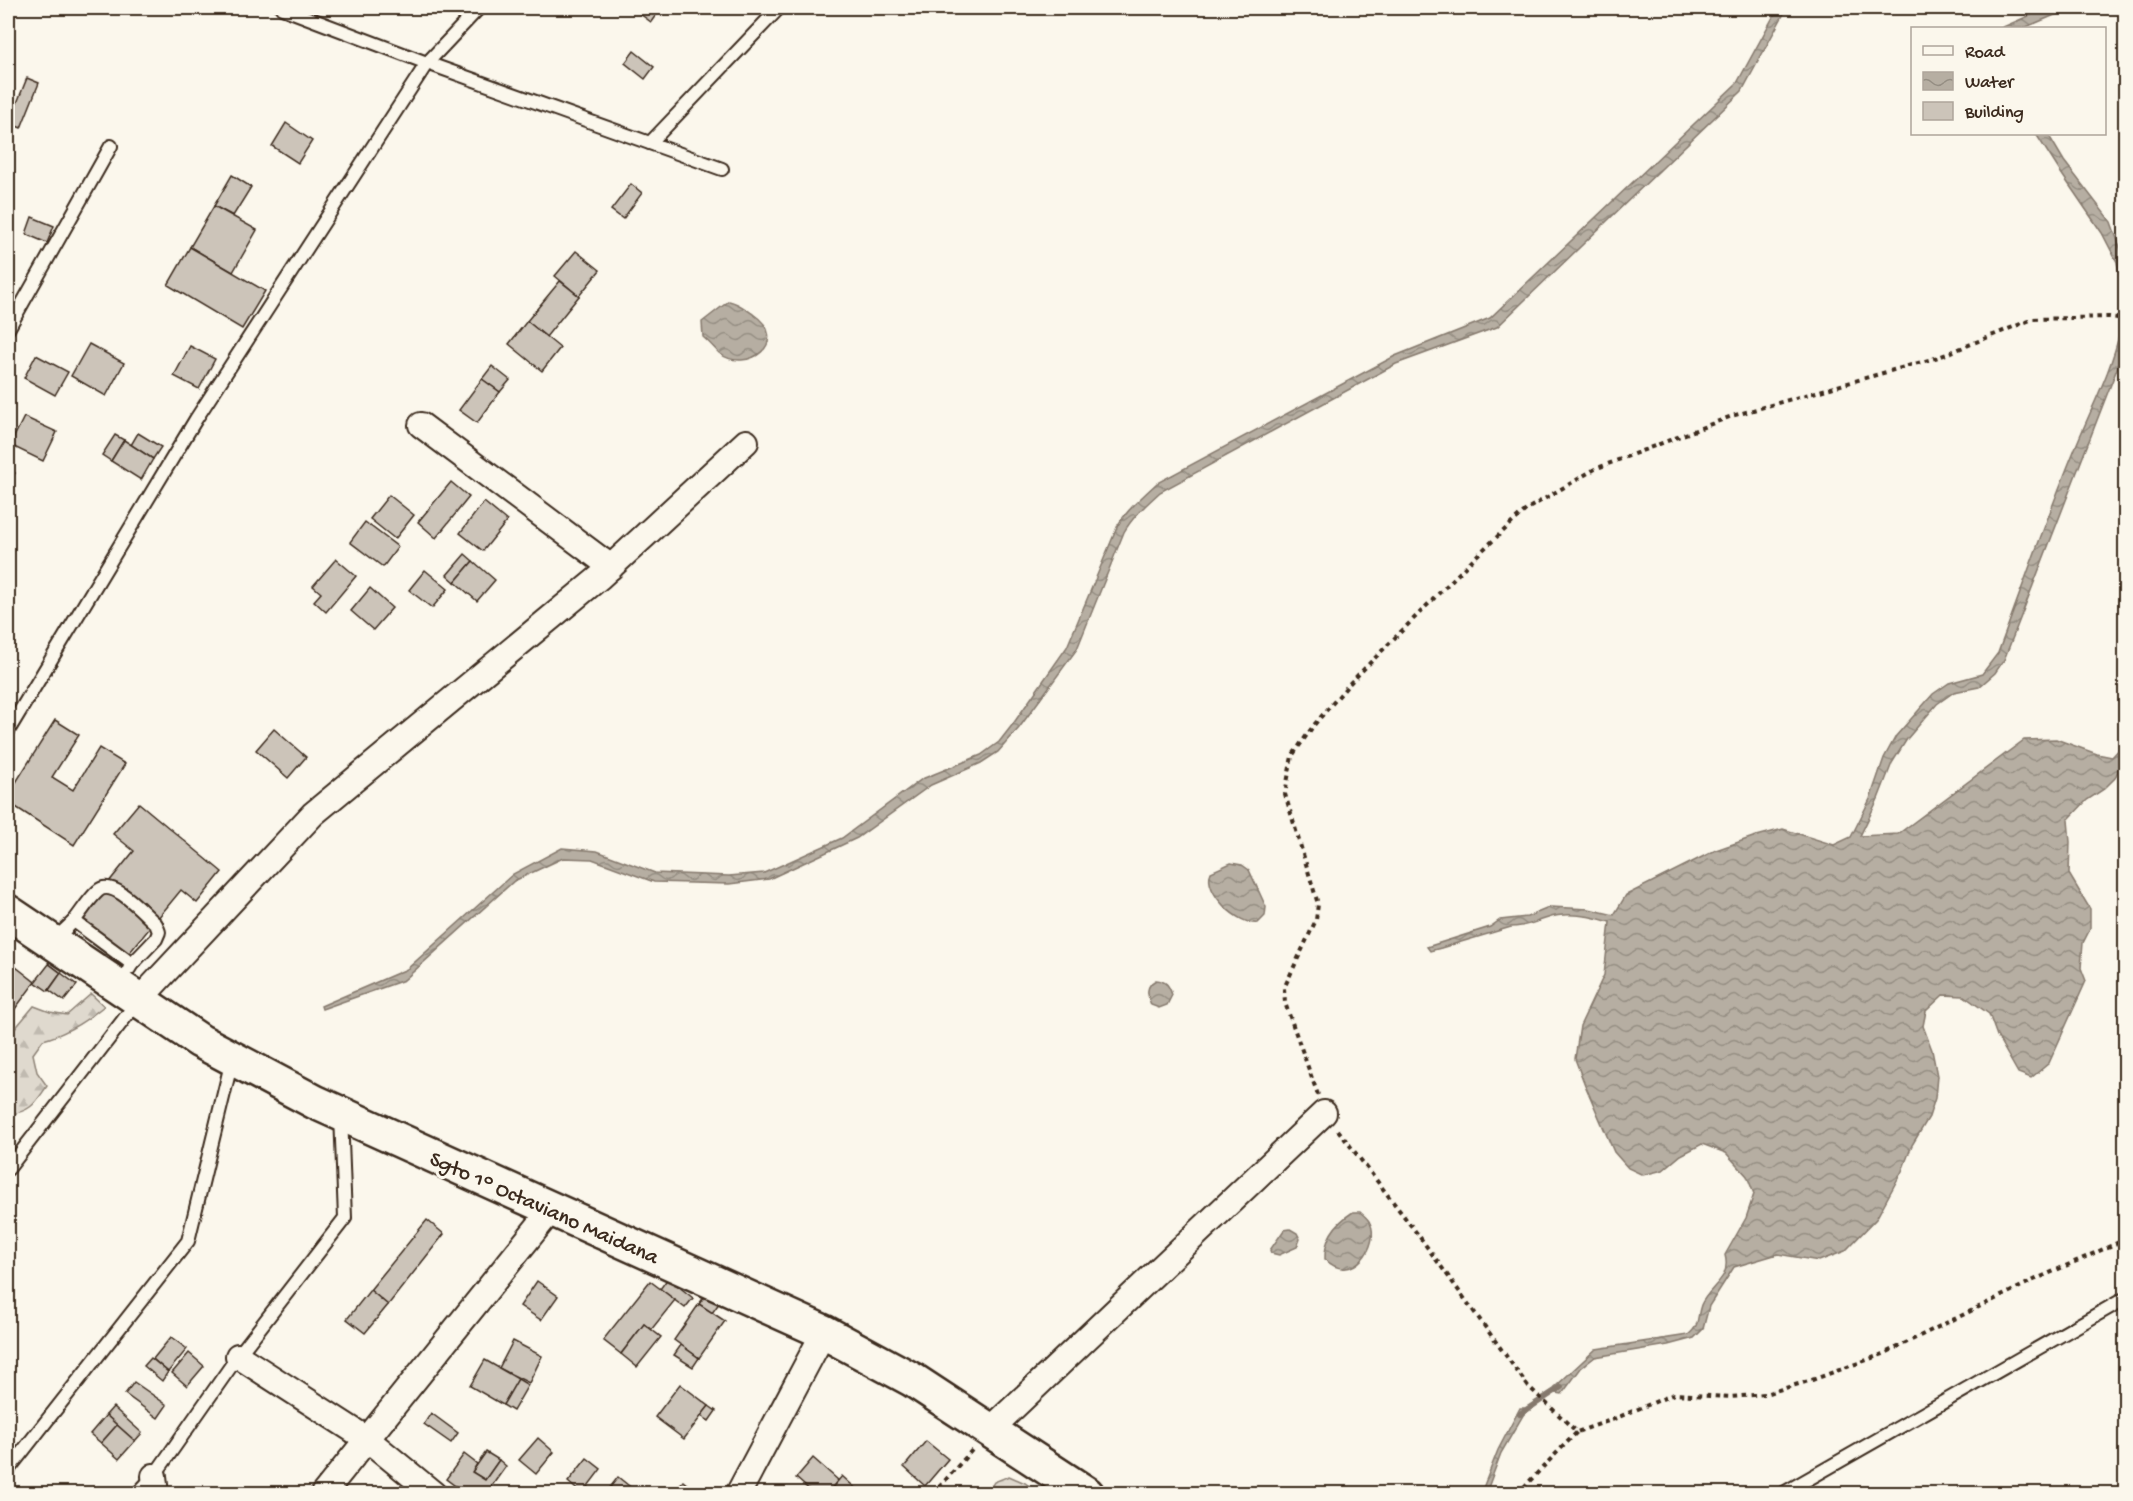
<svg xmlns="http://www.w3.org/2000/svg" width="2133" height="1501" font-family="'Gochi Hand',sans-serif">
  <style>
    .forest { fill: url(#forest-firs); stroke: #8d8276; stroke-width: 1.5 }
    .water { fill: url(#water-waves); stroke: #85796d; stroke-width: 1.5 }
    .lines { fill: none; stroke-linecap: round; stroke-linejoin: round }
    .stream { stroke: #85796d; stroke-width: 6 }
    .building { fill: #ccc4b9; stroke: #3b2a1e; stroke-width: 1.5 }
    .service-casing { stroke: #3b2a1e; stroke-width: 16 }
    .minor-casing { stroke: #3b2a1e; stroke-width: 28 }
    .secondary-casing { stroke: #3b2a1e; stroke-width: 38 }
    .path { stroke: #3b2a1e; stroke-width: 4; stroke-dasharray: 4.5 4.5; stroke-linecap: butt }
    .service { stroke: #fbf7ec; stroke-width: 12 }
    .minor { stroke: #fbf7ec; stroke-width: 24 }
    .secondary { stroke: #fbf7ec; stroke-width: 33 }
    .labels { text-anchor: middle; stroke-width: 6; stroke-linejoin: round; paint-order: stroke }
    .street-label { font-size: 22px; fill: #3b2a1e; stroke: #fbf7ec }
  </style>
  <defs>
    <pattern id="forest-firs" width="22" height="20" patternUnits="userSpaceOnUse" patternTransform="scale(1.5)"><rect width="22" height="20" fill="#dfd9ce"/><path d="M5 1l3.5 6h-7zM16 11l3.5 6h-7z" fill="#c0bab0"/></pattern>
    <pattern id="water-waves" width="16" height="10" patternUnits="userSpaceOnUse" patternTransform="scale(1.5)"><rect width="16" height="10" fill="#b6aea2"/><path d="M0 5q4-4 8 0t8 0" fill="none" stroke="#958e83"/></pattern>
  </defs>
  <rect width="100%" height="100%" fill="#fbf7ec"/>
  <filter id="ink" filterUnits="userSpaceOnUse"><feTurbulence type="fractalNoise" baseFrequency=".0167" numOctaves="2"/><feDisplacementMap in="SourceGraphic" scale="12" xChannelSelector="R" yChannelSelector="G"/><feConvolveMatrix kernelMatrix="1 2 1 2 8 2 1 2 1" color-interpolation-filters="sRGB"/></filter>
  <g filter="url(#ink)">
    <g class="forest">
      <path d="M91 994 104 1006C85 1022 66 1034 43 1040L33 1054 37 1072 47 1086C34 1105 31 1111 8 1115V1033L13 1031 34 1006 50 1012 67 1015Z"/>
      <polygon points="1009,1476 1025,1483 1039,1493 987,1493 994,1482"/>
    </g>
    <g class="water">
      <path d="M1778 8H1787L1742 91 1497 327 1396 364 1160 492C1147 504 1133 516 1124 532L1077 649 1019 728 998 752 981 763 931 785 857 838 769 879 729 884 654 882 592 859 563 858 514 881 404 980 322 1009 321 1006 407 969 513 874 562 848 597 851 655 873 729 876 764 873 842 838 922 779 981 755 999 742 1013 724 1067 647 1118 525C1128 509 1143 496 1157 483L1395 356 1490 318 1737 83Z"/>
      <polygon points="2039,8 2065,8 2057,14 2024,28 2001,28 2033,14"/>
      <polygon points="2036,134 2048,134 2064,161 2111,222 2125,261 2125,306 2117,262 2102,233 2059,170"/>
      <path d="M729 301C739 303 745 309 753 314 793 341 747 375 719 353 714 348 709 342 703 337L702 322Z"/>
      <path d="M2120 331 2125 332V348L2004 660 1995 673 1979 687 1954 692 1937 704 1907 739 1892 763 1878 799 1860 836 1898 834 2024 740 2056 739 2097 754 2112 757 2125 743V754L2115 778 2104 789 2087 800 2068 820 2070 842 2069 874 2090 909V929L2083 943 2081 968 2086 981 2049 1063 2031 1078 2018 1073 1997 1036 1989 1014 1964 996 1943 995 1926 1011 1923 1026 1932 1050 1937 1076 1935 1098 1929 1117 1912 1145 1902 1171 1876 1219 1845 1251 1819 1261 1778 1254 1734 1267 1709 1306 1703 1329 1694 1338 1668 1345 1595 1357 1581 1368 1562 1394 1557 1393 1555 1387 1596 1349 1688 1335C1701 1324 1696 1319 1701 1305 1706 1293 1718 1285 1724 1274 1727 1267 1727 1262 1725 1255L1746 1218 1754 1194 1747 1176 1726 1153 1702 1144 1681 1155 1663 1170 1643 1175 1628 1168 1614 1152 1585 1085 1575 1059 1580 1026 1604 975 1610 922C1591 916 1568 911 1548 918 1535 922 1526 927 1511 927L1441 948 1430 951 1427 947 1490 927 1500 920 1527 917 1551 907 1589 909 1614 915 1626 895 1716 850 1753 837 1783 829 1834 845 1851 837 1870 799 1884 758 1896 736 1933 694 1949 683 1982 674 1998 653C2023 585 2047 517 2074 451 2090 410 2111 373 2120 331Z"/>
      <path d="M1231 863 1242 865 1249 870 1266 907 1265 916 1258 923C1239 926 1202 892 1211 872Z"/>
      <path d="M1156 980C1166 981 1169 985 1172 995L1167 1005 1159 1008 1151 1005C1147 994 1145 986 1156 980Z"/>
      <path d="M1353 1212H1360C1363 1215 1368 1218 1370 1223 1381 1244 1352 1287 1325 1259 1324 1238 1336 1223 1353 1212Z"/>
      <polygon points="1290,1229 1297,1233 1300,1239 1297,1247 1279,1255 1271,1253 1270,1250 1284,1230"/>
      <polygon points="1520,1408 1524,1408 1525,1412 1501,1453 1486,1493 1481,1493 1498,1450"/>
    </g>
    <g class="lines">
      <g class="stream">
        <polyline points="2123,338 2126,318"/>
        <polyline points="1520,1414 1561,1387"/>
      </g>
    </g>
    <g class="building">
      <polygon points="632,8 661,8 651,22"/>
      <polygon points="634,51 654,67 645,79 625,63"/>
      <polygon points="27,78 39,83 21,128 9,123"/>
      <polygon points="286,123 312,141 298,163 272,146"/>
      <polygon points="232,175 251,187 233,216 214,206"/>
      <polygon points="631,184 642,193 623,219 611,210"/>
      <polygon points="214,206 257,230 233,272 190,247"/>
      <polygon points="32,217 54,226 47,243 26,234"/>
      <polygon points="190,247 265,291 242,329 168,285"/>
      <polygon points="576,251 600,270 579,296 555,276"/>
      <polygon points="560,281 579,296 546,337 527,321"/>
      <polygon points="527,321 560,348 542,371 509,344"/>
      <polygon points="89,344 124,363 106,396 71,376"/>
      <polygon points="190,346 215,359 199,389 174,376"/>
      <polygon points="36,355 68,372 55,395 24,378"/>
      <polygon points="492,366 510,380 500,392 482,379"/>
      <polygon points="482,379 500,392 477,423 459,410"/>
      <polygon points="24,417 57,432 43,461 10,445"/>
      <polygon points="138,433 161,447 153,459 131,445"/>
      <polygon points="115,435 124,440 111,461 102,455"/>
      <polygon points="124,440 153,459 141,480 111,461"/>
      <polygon points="8,468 15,473 8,486"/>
      <polygon points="451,482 469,497 436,538 418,522"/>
      <polygon points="389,495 414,515 395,539 370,519"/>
      <polygon points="484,502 507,521 483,551 460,533"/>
      <polygon points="365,522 398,547 383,567 350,542"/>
      <polygon points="465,554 473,561 455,582 447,575"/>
      <polygon points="336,559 356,576 326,612 314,601 321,593 313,586"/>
      <polygon points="473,561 495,580 477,601 455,582"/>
      <polygon points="425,570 448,589 432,608 409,590"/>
      <polygon points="370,588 392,608 373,630 351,611"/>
      <polygon points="55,720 79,735 52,777 73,790 99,748 125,764 74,845 8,802 8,795"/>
      <polygon points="274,729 306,757 288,778 256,750"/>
      <polygon points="139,803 222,872 197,903 181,890 121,963 74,925 134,851 113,834"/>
      <polygon points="52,959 64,969 61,973 48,963"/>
      <polygon points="49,964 61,973 48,991 35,982"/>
      <polygon points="16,967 35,982 9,1017 8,1015 8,979"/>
      <polygon points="61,973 77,985 64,1001 49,990"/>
      <polygon points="427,1220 444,1234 388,1305 370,1290"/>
      <polygon points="668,1278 693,1298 685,1308 660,1289"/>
      <polygon points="537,1281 558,1296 541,1320 520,1306"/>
      <polygon points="650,1281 675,1300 651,1330 644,1324 621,1354 603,1340"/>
      <polygon points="370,1290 388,1305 365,1333 347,1319"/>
      <polygon points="707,1293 720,1302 712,1313 699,1304"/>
      <polygon points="699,1304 725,1321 699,1358 674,1340"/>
      <polygon points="644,1324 661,1337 637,1367 621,1354"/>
      <polygon points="171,1337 187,1349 168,1372 153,1359"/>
      <polygon points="513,1341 542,1356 529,1383 499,1368"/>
      <polygon points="681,1345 699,1358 693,1367 674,1355"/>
      <polygon points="189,1353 204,1366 187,1386 172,1373"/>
      <polygon points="151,1358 168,1372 162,1381 144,1366"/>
      <polygon points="485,1360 518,1379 503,1405 470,1386"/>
      <polygon points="518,1379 528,1385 513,1411 503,1405"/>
      <polygon points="134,1382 167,1405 158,1418 125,1394"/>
      <polygon points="680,1384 709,1406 684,1439 655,1417"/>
      <polygon points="709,1406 716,1411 709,1421 701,1416"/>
      <polygon points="113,1407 142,1433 135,1441 106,1415"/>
      <polygon points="431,1413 458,1433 451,1443 424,1424"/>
      <polygon points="106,1415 117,1425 101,1443 90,1434"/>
      <polygon points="117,1425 135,1441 119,1459 101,1443"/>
      <polygon points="538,1438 554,1452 536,1474 519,1460"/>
      <polygon points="926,1441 948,1459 925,1486 904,1467"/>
      <polygon points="486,1452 499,1460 485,1480 472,1472"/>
      <polygon points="464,1454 477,1464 472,1472 485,1480 499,1460 506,1466 486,1494 466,1494 446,1479"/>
      <polygon points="587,1458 601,1469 582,1494 568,1482"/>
      <polygon points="813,1458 838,1480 827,1494 814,1494 796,1478"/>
      <polygon points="842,1476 862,1494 827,1494"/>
      <polygon points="618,1477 639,1494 605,1494"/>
      <polygon points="683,1481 699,1494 672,1494"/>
    </g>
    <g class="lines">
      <g class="service-casing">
        <g id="service">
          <polyline points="282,8 427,63 722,169"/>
          <polyline points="650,143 779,8"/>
          <polyline points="8,329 111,146"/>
          <polyline points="8,731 196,419 427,63 479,8"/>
          <path d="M74 921C82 911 89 899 98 891 113 877 144 914 156 924L159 932 156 939 132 964"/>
          <polyline points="53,941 74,921 132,964 129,969"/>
          <polyline points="8,1169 138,1001"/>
          <polyline points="8,1470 188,1241 232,1060"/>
          <polyline points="137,1494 154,1476 238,1356 345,1218 341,1115"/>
          <polyline points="1782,1494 2126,1298"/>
        </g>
      </g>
      <g class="minor-casing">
        <g id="minor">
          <polyline points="421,425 611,567"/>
          <polyline points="139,1000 313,814 600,577 746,442"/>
          <polyline points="238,1356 367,1439 434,1494"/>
          <polyline points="991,1429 1324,1113"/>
          <polyline points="154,1476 156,1494"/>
          <polyline points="323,1494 552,1209"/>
          <polyline points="738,1494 824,1332"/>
        </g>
      </g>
      <g class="secondary-casing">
        <polyline id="secondary" points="8,912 200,1041 315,1102 824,1332 913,1380 1087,1494"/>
      </g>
      <g class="path">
        <polyline points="1318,1095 1285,1003 1284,988 1316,920 1318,904 1285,794 1292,756 1314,725 1350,683 1472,560 1527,509 1595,469 1732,416 1939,357 2033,319 2109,317 2126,319"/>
        <polyline points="1338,1130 1419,1236 1528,1386 1577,1432 1614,1419 1674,1394 1731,1397 1765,1394 1812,1380 1883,1354 2034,1280 2126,1239"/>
        <polyline points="933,1494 973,1449"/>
        <polyline points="1517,1494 1577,1432"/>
      </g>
      <use href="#service" class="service"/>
      <use href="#minor" class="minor"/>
      <use href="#secondary" class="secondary"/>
    </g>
  </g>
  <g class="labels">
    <g class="street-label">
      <text transform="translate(545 1206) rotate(24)" y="8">Sgto 1° Octaviano Maidana</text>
    </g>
  </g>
  <rect width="2133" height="1501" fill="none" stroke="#fbf7ec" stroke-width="30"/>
  <rect x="15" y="15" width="2103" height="1471" fill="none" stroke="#3b2a1e" stroke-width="2" filter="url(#ink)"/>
  <rect x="1911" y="27" width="195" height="108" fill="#fbf7ec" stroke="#aea59a" stroke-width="1.5"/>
  <rect x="1923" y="46" width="30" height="9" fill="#fbf7ec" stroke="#aea59a" stroke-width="1.5"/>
  <text x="1965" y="57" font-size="18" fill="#3b2a1e">Road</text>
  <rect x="1923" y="72" width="30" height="18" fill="url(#water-waves)" stroke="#aea59a" stroke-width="1.5"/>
  <text x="1965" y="87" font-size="18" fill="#3b2a1e">Water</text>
  <rect x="1923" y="102" width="30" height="18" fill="#ccc4b9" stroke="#aea59a" stroke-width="1.5"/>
  <text x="1965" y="117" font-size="18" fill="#3b2a1e">Building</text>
</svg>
